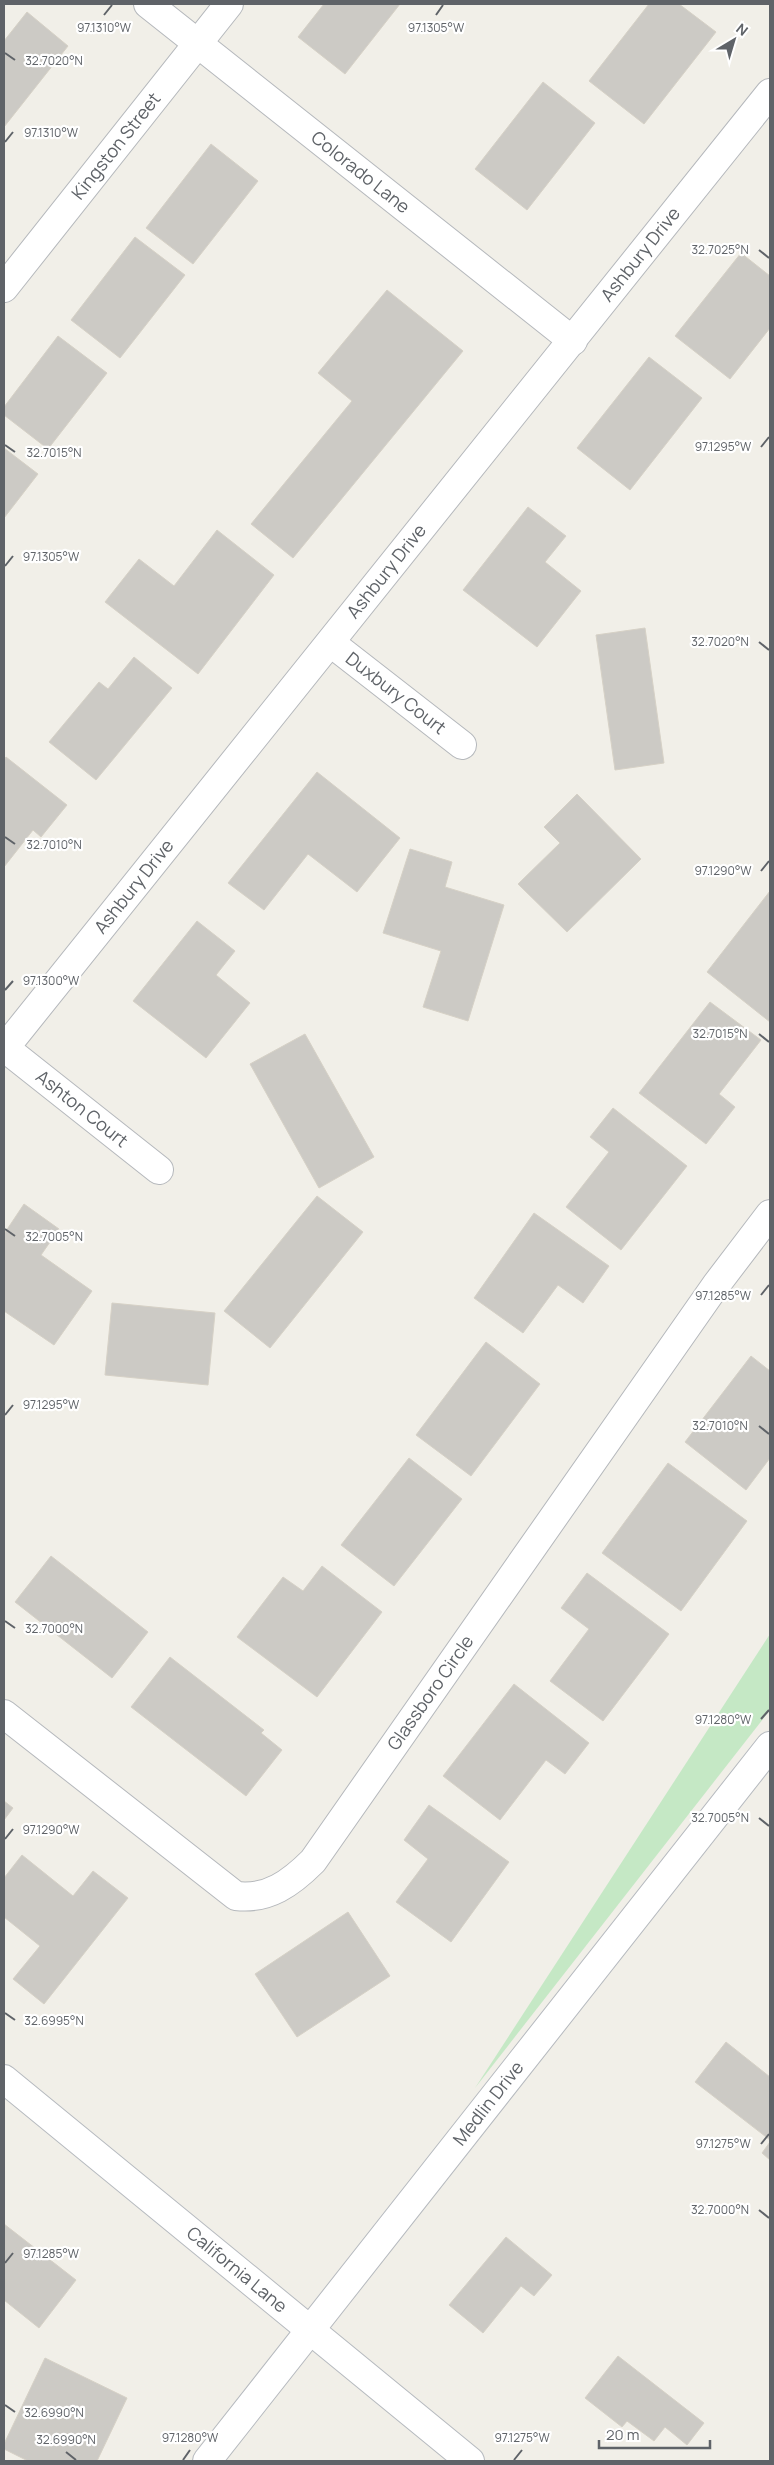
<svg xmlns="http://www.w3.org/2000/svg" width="774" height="2465" font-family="Manrope,sans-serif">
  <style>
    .green { fill: #c5e8c5 }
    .building { fill: #cccac5; stroke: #d6d1c6 }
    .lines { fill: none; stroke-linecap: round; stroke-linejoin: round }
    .street-casing { stroke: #b5b8bc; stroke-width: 30 }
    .secondary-casing { stroke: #b6babf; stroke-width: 30 }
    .street { stroke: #fff; stroke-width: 28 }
    .secondary { stroke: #fff; stroke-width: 28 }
    .ticks { fill: none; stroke: #5f6368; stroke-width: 2 }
    .labels { text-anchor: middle; stroke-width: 4.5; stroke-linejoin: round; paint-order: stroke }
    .street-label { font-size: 18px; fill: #5f6368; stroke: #fff }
    .ticks-label { font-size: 12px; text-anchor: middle; fill: #5f6368; stroke: #fff; stroke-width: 4.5; stroke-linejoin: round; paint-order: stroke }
  </style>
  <rect width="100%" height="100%" fill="#f1efe8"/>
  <polygon class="green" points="770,1634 770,1710 475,2088"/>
  <g class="building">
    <polygon points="324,4 400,4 345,74 298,37"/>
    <polygon points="649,4 679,4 716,32 644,124 589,81"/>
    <polygon points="27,12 68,46 4,127 4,41"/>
    <polygon points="543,82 595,123 527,210 475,169"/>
    <polygon points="211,144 258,181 193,264 146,228"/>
    <polygon points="135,237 185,275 120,358 71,320"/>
    <polygon points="741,253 770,276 770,328 730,379 675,336"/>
    <polygon points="387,290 463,351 293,558 251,524 352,401 318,373"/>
    <polygon points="58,336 107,373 48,449 4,415 4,407"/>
    <polygon points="649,357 702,398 630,490 577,448"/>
    <polygon points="4,448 38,474 4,518"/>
    <polygon points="528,507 566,536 545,562 581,591 537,647 463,590"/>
    <polygon points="217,530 274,575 198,674 105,602 139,559 174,586"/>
    <polygon points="645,628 664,763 615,770 596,635"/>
    <polygon points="134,657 172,688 96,780 49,742 99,682 108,689"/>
    <polygon points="6,757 67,805 41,837 33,830 4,867 4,760"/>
    <polygon points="317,772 400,838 357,892 308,854 264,910 228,883"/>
    <polygon points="577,794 641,859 567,932 518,884 560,843 544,827"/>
    <polygon points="410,849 452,862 445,887 504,905 468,1021 423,1007 441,951 383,933"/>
    <polygon points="770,891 770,1022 707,972"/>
    <polygon points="197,921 235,951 216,975 250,1003 206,1058 133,1001"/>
    <polygon points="710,1002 761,1040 719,1094 735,1107 706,1144 639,1093"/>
    <polygon points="305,1034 374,1157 319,1188 250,1064"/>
    <polygon points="613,1108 687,1166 621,1250 566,1207 609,1152 590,1137"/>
    <polygon points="317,1196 363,1232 270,1348 224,1311"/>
    <polygon points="24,1204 59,1229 41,1255 92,1291 54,1345 4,1311 4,1234"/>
    <polygon points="534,1213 609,1266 583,1303 558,1285 523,1333 474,1298"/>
    <polygon points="112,1303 215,1313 208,1385 105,1375"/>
    <polygon points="486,1342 540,1384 471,1476 416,1435"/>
    <polygon points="751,1356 770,1371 770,1458 746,1490 685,1442"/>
    <polygon points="409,1458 462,1499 394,1586 341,1545"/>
    <polygon points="668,1463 747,1521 681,1611 602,1553"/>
    <polygon points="51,1556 148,1632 112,1678 15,1602"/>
    <polygon points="322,1566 382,1612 317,1697 237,1637 283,1577 303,1591"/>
    <polygon points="587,1573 669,1634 603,1721 550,1681 589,1629 561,1608"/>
    <polygon points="170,1657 264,1730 261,1733 282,1750 246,1796 131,1707"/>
    <polygon points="514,1684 589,1743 565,1774 546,1760 500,1820 443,1776"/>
    <polygon points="4,1801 13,1808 4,1820"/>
    <polygon points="429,1805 509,1862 451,1942 396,1902 428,1859 404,1840"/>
    <polygon points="22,1855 73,1896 93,1871 128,1898 44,2004 13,1979 40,1946 4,1917 4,1878"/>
    <polygon points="348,1912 390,1976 297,2037 255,1974"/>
    <polygon points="726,2042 770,2077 770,2140 695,2082"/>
    <polygon points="770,2142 770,2160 762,2153"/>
    <polygon points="4,2224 76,2280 39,2328 4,2300"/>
    <polygon points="506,2237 552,2275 534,2296 521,2286 483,2333 449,2305"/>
    <polygon points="618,2356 704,2423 687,2445 665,2427 654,2441 627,2421 622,2427 585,2398"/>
    <polygon points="45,2358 127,2398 97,2461 28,2461 4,2449 4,2444"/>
  </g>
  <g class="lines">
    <g class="street-casing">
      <g id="street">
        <path id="s1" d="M148 4 573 341"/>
        <path id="s2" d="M4 288 229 4"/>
        <path id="s3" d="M331 643 462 745"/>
        <path id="s4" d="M5 1048 159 1170"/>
        <path id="s5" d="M4 1049 770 93"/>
        <path id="s6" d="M4 1714 236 1896C268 1900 291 1883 313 1861L716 1285 770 1214"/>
      </g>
    </g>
    <g class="secondary-casing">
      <g id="secondary">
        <path id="s7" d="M4 2079 470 2461"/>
        <path id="s8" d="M207 2461 770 1746"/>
      </g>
    </g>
    <use href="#street" class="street"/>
    <use href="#secondary" class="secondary"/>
  </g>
  <path class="ticks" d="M104 15 112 5M436 15 443 5M5 53 15 60M5 142 13 132M759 250 769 258M5 445 15 452M761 447 769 437M5 566 13 556M759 642 769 650M5 837 15 844M761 871 769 861M5 990 13 981M759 1034 769 1042M5 1229 15 1236M761 1295 769 1285M5 1415 13 1405M759 1426 769 1434M5 1621 15 1628M761 1719 769 1710M759 1818 769 1826M5 1839 13 1829M5 2013 15 2020M761 2144 769 2134M759 2210 769 2218M5 2263 13 2253M5 2405 15 2412M66 2452 76 2460M183 2460 190 2450M514 2460 522 2450"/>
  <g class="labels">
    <g class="street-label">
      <text dy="6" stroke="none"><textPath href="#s2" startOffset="181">Kingston Street</textPath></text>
      <text dy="6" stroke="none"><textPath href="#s1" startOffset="271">Colorado Lane</textPath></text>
      <text dy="6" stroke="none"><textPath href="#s5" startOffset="1018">Ashbury Drive</textPath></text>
      <text dy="6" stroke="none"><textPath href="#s5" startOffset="612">Ashbury Drive</textPath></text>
      <text dy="6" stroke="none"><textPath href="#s3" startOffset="82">Duxbury Court</textPath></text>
      <text dy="6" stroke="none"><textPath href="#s5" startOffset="208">Ashbury Drive</textPath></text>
      <text dy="6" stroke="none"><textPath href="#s4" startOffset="98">Ashton Court</textPath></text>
      <text dy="6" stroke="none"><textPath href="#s6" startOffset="588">Glassboro Circle</textPath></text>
      <text dy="6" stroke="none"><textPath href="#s8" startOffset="455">Medlin Drive</textPath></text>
      <text dy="6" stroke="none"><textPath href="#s7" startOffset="301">California Lane</textPath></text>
    </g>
  </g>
  <g class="ticks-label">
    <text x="436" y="32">97.1305°W</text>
    <text x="104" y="32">97.1310°W</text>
    <text x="54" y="65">32.7020°N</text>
    <text x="51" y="137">97.1310°W</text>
    <text x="720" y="254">32.7025°N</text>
    <text x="723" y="451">97.1295°W</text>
    <text x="54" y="457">32.7015°N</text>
    <text x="51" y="561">97.1305°W</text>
    <text x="720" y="646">32.7020°N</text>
    <text x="54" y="849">32.7010°N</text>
    <text x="723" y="875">97.1290°W</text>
    <text x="51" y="985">97.1300°W</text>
    <text x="720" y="1038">32.7015°N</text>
    <text x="54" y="1241">32.7005°N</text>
    <text x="723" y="1300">97.1285°W</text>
    <text x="51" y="1409">97.1295°W</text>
    <text x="720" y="1430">32.7010°N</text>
    <text x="54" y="1633">32.7000°N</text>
    <text x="723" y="1724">97.1280°W</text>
    <text x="720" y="1822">32.7005°N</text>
    <text x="51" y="1834">97.1290°W</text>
    <text x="54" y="2025">32.6995°N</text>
    <text x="723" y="2148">97.1275°W</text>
    <text x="720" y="2214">32.7000°N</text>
    <text x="51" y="2258">97.1285°W</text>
    <text x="54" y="2417">32.6990°N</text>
    <text x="190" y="2442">97.1280°W</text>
    <text x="522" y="2442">97.1275°W</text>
    <text x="66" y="2444">32.6990°N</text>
  </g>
  <rect width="774" height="2465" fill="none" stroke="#5f6368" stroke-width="10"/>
  <g transform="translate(734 40) rotate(38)" stroke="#ffffff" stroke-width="4" paint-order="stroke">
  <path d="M0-4L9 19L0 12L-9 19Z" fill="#5f6368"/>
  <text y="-8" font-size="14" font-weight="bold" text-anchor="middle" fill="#5f6368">N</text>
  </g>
  <path d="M599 2440v8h111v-8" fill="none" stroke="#5f6368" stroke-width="2.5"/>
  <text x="606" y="2440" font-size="15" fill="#5f6368" stroke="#ffffff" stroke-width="4" paint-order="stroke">20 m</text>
</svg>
